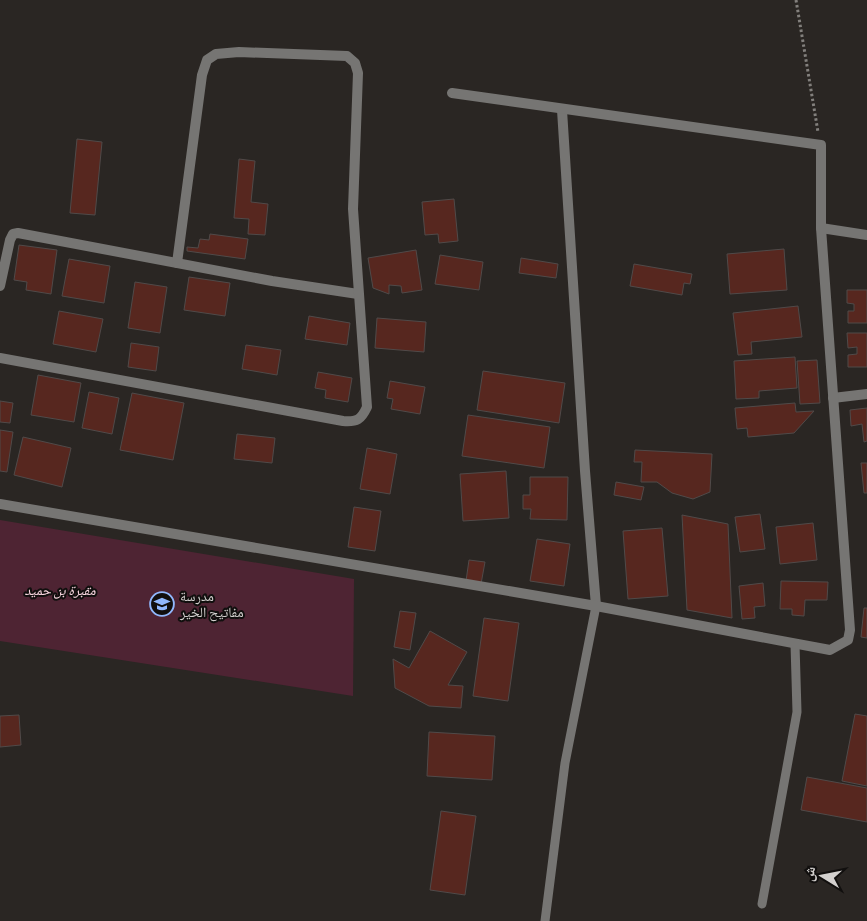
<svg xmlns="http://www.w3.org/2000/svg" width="867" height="921" font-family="Bitter,'Noto Naskh Arabic',serif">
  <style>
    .green { fill: #4e2433 }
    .building { fill: #57271f; stroke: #504a49 }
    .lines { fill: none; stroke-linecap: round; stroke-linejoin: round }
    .path { stroke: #83807d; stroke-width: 3; stroke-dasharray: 2.5 2.5; stroke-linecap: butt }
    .lane { stroke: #767573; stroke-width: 9 }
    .street { stroke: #767573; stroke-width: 10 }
    .labels { text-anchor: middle; stroke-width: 4; stroke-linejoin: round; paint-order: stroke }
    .park-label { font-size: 14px; font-style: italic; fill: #fbd8e2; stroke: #110f0e }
    .poi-label { font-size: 14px; fill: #d3d0ce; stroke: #110f0e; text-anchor: start }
  </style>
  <rect width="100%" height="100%" fill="#2a2623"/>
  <polygon class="green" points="0,520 354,579 353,696 0,641"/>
  <g class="building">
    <polygon points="77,139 102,142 95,215 70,213"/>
    <polygon points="239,159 255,161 251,202 268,204 265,235 248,234 249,219 234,218"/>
    <polygon points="454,199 458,241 439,243 438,234 425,235 422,202"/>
    <polygon points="210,234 248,239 245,259 187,251 187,247 198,248 200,239 209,240"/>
    <polygon points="19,245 57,250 51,294 26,290 27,282 14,280"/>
    <polygon points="784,249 787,290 730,294 727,254"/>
    <polygon points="416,250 422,290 402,293 401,286 389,285 389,294 373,288 368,258"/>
    <polygon points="440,255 483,262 479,290 435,284"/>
    <polygon points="521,258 558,264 556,278 519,273"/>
    <polygon points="69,259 110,266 104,303 62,296"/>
    <polygon points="634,264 692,274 690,284 684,283 682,295 630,286"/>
    <polygon points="189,277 230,283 225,316 184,310"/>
    <polygon points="135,282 167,287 160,333 128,328"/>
    <polygon points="847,290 867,290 867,323 848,323 848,311 854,311 854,304 847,303"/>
    <polygon points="798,306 802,337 751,342 752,354 738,355 733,313"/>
    <polygon points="59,311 103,319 96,352 53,344"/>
    <polygon points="309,316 350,323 347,345 305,339"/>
    <polygon points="377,318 426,322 424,352 375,348"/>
    <polygon points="847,333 867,333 867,367 848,367 848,355 857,354 857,347 848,348"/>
    <polygon points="131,343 159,347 156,371 128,367"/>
    <polygon points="246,345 281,350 277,375 242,369"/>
    <polygon points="795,357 797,388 759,391 759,398 736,399 734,361"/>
    <polygon points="817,360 820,403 800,404 797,361"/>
    <polygon points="483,371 565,383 559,423 477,410"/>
    <polygon points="318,372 352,378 348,402 325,398 326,390 315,388"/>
    <polygon points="38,375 81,383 74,422 31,415"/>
    <polygon points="390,381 425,387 420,414 391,409 393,399 387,398"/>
    <polygon points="89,392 119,398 112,434 82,428"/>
    <polygon points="132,393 184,403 173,460 120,450"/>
    <polygon points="0,401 13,403 10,423 0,422"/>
    <polygon points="795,403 796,412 814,411 794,433 748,437 747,428 737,429 735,408"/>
    <polygon points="867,408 867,441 864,442 862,424 851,426 850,410"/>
    <polygon points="468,415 550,427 544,468 462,456"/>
    <polygon points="0,430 13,432 7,472 0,471"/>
    <polygon points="237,434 275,438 272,463 234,459"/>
    <polygon points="23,437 71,448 62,487 14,475"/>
    <polygon points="367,448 397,454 390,494 360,489"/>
    <polygon points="635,450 712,454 710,492 693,499 672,493 657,482 641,482 642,462 634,462"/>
    <polygon points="861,463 867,463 867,493 864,493"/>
    <polygon points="506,471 509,518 463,521 460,474"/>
    <polygon points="530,477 568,477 567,520 530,519 531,509 523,509 523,495 530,495"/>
    <polygon points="616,482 644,487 641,500 614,495"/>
    <polygon points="354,507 381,511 375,551 348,547"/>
    <polygon points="760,514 765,549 740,552 735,517"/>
    <polygon points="682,515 728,524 732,618 687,610"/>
    <polygon points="813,523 817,560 780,564 776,527"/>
    <polygon points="662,528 668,596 628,599 623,531"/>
    <polygon points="537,539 570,544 564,586 530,581"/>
    <polygon points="469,560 485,562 481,584 466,581"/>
    <polygon points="781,581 828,582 827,600 805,600 804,616 792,615 792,609 780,609"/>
    <polygon points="763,583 765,606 754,607 755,618 742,619 739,586"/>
    <polygon points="864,608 867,608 867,638 861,637"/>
    <polygon points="400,611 416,613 410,650 394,647"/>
    <polygon points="484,618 519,623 508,701 473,696"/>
    <polygon points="430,631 467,652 448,685 463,686 461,708 429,706 395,688 393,659 409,668"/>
    <polygon points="855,714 867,716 867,786 842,781"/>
    <polygon points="19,715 21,745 0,747 0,716"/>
    <polygon points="429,732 495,736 492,780 427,776"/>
    <polygon points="807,777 867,788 867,822 801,810"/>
    <polygon points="441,811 476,816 465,895 430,890"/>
  </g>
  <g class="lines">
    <polyline class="path" points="796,0 818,132"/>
    <g class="lane">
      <polyline points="762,904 797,712 795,644"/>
      <polyline points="545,921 565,763 596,606"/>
    </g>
    <g class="street">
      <polyline points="562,110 585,471 596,606"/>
      <polyline points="821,228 867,235"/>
      <polyline points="0,286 10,240 13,234 18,233 272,281 358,294"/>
      <path d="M0 358 343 421C357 422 361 420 367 407L353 209 358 73 355 63 347 56 239 52 216 54 207 60 202 75 177 263"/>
      <polyline points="833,398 867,394"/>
      <polyline points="0,504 596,606 830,650 848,640 850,630 821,228 821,145 452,93"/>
    </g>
  </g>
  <defs>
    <g id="school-ring" transform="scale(1.25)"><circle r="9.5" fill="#110f0e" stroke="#91b8fd" stroke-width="1.5"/><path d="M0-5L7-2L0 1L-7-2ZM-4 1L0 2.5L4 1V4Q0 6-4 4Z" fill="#91b8fd"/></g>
  </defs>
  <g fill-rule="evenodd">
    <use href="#school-ring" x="162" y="604"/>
  </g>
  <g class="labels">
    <g class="park-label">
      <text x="60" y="595">مقبرة بن حميد</text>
    </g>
    <g class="poi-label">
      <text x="180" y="601">مدرسة<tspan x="180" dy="16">مفاتيح الخير</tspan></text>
    </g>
  </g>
  <g transform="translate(822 876) rotate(280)" stroke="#110f0e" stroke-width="4" paint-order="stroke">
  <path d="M0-4L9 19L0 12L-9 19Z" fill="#d3d0ce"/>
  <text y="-8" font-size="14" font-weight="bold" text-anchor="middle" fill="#d3d0ce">ش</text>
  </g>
</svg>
